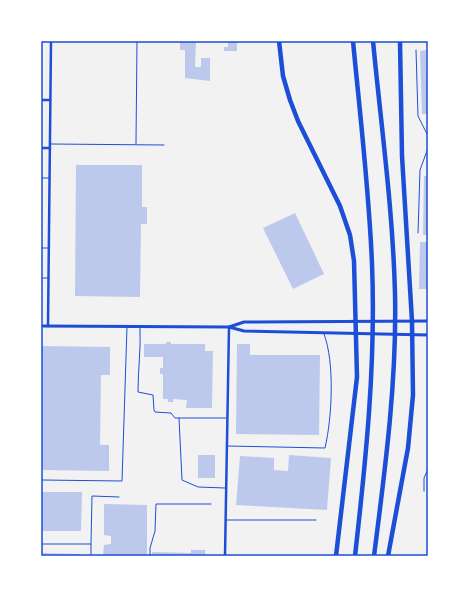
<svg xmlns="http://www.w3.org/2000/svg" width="469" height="597" font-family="Merriweather,serif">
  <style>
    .building { fill: #bdc9ec }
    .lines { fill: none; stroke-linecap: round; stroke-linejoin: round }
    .service { stroke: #1d4ed8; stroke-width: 1 }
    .minor { stroke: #1d4ed8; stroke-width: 2.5 }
    .tertiary { stroke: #1d4ed8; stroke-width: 3 }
    .motorway { stroke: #1d4ed8; stroke-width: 4.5 }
    .neatline { fill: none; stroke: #1d4ed8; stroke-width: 1.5 }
  </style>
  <rect width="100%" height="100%" fill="#f2f2f2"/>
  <g class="building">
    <polygon points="228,41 237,41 237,51 224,51 224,47 228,47"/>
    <polygon points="180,42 196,42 195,67 201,67 201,58 210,58 210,81 185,78 185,50 180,50"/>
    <polygon points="426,50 428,114 422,114 420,51"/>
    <polygon points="76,165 142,165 142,207 147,207 147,224 141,224 140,297 75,296"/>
    <polygon points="424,176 428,176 428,235 423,235"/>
    <polygon points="295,213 324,274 293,289 263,228"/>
    <polygon points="420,242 428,242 428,289 419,289"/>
    <polygon points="166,342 171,342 171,344 205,344 205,351 213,351 212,408 186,408 187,400 173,399 173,402 168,402 168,399 163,399 163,374 160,374 160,368 163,368 163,357 144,357 144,344 166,344"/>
    <polygon points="237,344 250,344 250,355 320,355 319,435 236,434"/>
    <polygon points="41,346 110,347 110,375 101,375 100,445 109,445 109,471 41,470"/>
    <rect x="198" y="455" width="17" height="23"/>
    <polygon points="289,455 331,458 327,510 236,505 240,456 274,458 274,470 288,471"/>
    <polygon points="41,492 82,492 81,531 41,531"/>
    <polygon points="104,504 147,505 147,556 103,556 104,545 111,544 111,536 104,535"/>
    <polygon points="191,550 205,550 205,556 152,556 152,552 191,553"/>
    <polygon points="41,553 80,554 80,556 41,556"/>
  </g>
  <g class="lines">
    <g class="service">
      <polyline points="416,50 418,116 428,136"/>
      <polyline points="50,144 164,145"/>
      <polyline points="136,144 137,41"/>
      <polyline points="41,178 49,178"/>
      <polyline points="418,233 420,170 428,148"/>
      <polyline points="41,248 48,248"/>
      <polyline points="41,278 48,278"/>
      <path d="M140 327C141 350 138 370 138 392L153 395 154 410 155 412 171 413 175 418H226"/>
      <polyline points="179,418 182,480 198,487 225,488"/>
      <path d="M227 446 325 448C332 418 335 363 324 334"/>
      <polyline points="41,480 122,481 127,327"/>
      <polyline points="424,491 424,478 428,469"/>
      <polyline points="227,520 316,520"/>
      <polyline points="41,544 91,544 91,556"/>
      <polyline points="91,544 92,496 119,497"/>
      <polyline points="150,556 150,548 155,531 156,504 211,504"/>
    </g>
    <g class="minor">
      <polyline points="41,100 50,100"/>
      <polyline points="41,148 50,148"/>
      <polyline points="48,326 51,41"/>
      <polyline points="225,556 229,327"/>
    </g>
    <g class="tertiary">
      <polyline points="41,326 229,327 244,331 428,335"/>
      <polyline points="229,327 244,322 428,321"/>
    </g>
    <g class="motorway">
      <polyline points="279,41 283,76 290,100 298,121 340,206 350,235 354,261 357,377 336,556"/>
      <path d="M353 41C360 115 369 189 372 264 376 362 366 459 355 556"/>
      <path d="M373 41C381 125 393 210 395 294 397 381 385 470 374 556"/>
      <polyline points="388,556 408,448 413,395 412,321 402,156 400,41"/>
    </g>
  </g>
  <rect width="469" height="597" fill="none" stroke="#ffffff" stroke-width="84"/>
  <rect x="42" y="42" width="385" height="513" class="neatline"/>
</svg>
